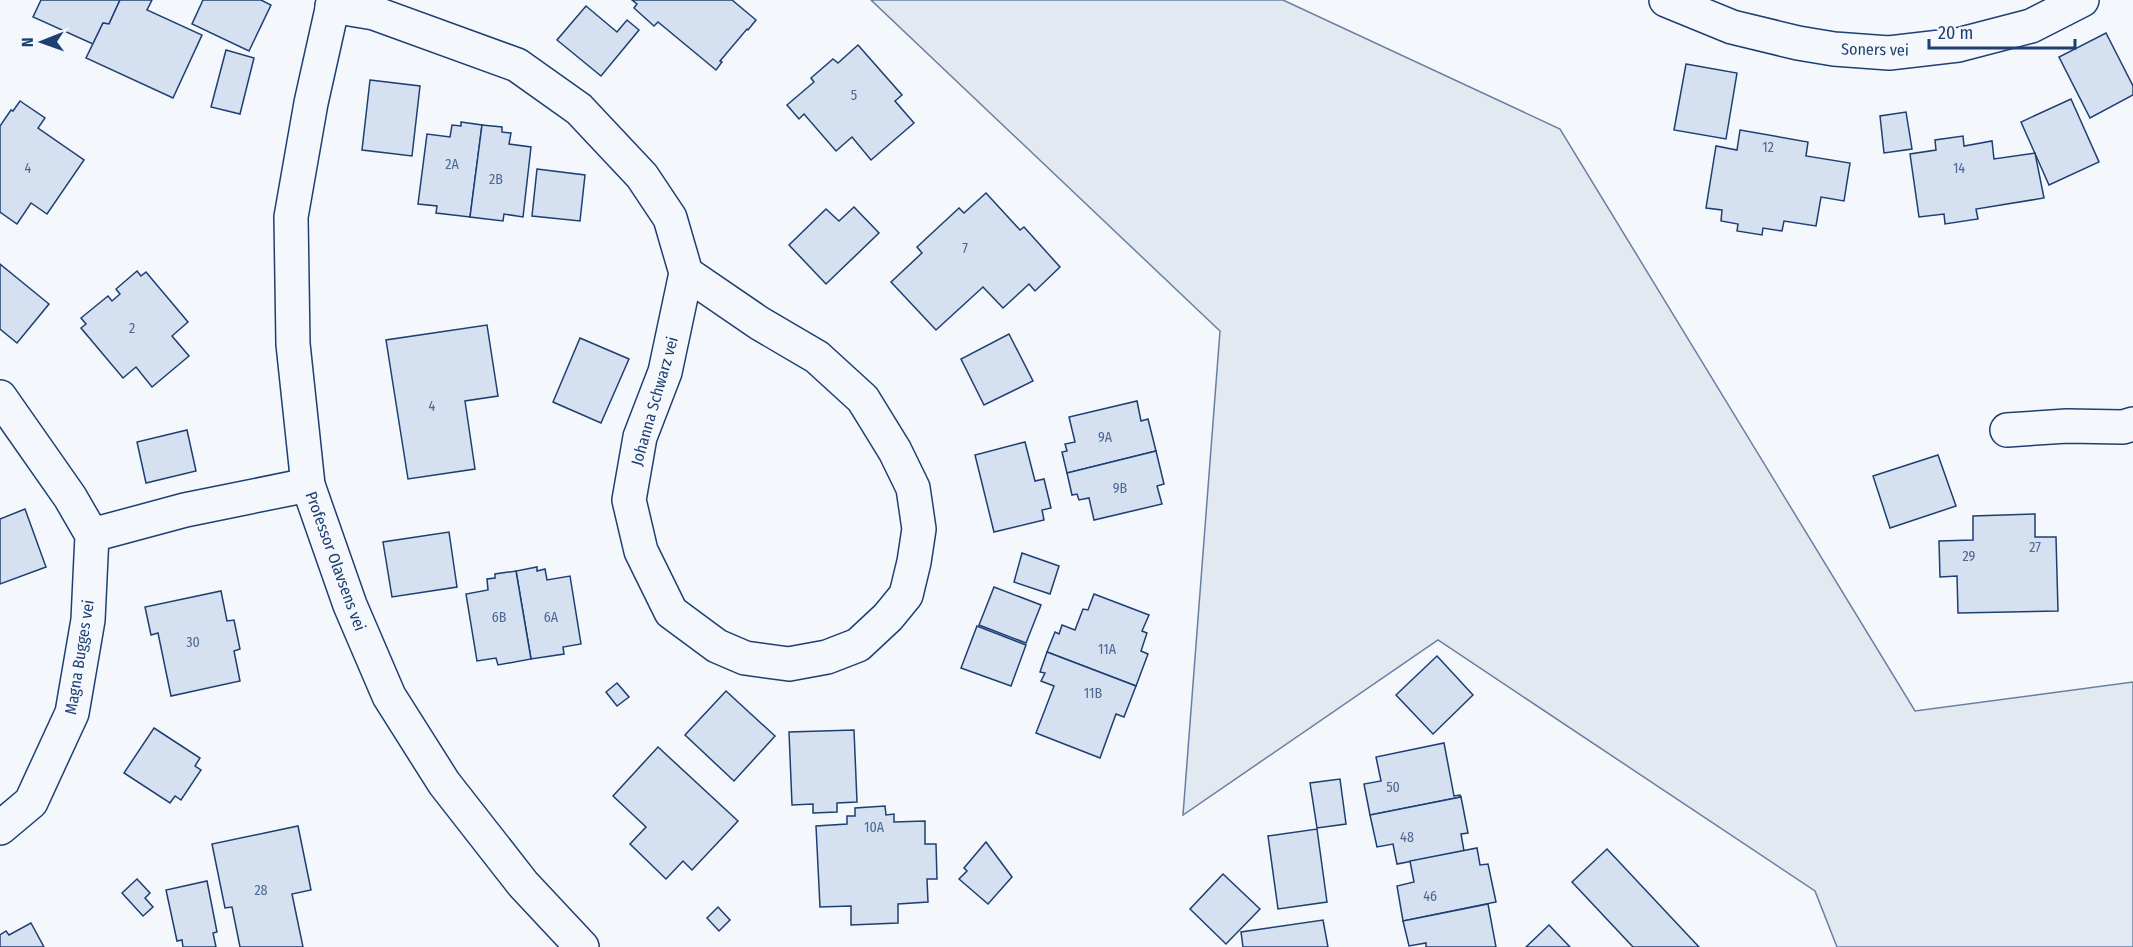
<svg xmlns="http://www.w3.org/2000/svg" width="2133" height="947" font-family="'Fira Sans Condensed',sans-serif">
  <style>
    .green { fill: #e3e9f0; stroke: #687fa3; stroke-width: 1.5 }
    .building { fill: #d5e0f0; stroke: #1d3f73; stroke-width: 1.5 }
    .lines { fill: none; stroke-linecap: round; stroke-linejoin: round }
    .minor-casing { stroke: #1d3f73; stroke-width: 36 }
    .minor { stroke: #f4f7fb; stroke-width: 33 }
    .labels { text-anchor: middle; stroke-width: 4.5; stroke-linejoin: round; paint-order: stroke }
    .number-label { font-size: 14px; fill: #4b6792 }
    .street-label { font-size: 16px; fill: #1d3f73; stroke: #f4f7fb }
  </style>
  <rect width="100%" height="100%" fill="#f4f7fb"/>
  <polygon class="green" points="871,0 1283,0 1560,129 1915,711 2133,682 2133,947 1837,947 1815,891 1438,640 1183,815 1220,331"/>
  <g class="building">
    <polygon points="41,0 120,0 109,24 103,23 93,44 33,17"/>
    <polygon points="120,0 152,0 147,10 202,35 173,98 86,58 103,23 109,24"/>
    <polygon points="203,0 261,0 271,5 249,51 192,24"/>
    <polygon points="632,0 732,0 756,20 748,30 747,29 720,61 722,62 716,70 658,22 654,26 634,8 637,4"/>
    <polygon points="586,6 617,32 627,20 639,30 601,76 557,40"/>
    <polygon points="2106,33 2133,86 2133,95 2090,118 2059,57"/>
    <polygon points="858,45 902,95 895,101 914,123 871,160 852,137 836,151 804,114 799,119 787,105 814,82 811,78 833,59 838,63"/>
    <polygon points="226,50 254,58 240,114 211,107"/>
    <polygon points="1686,64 1737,73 1726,139 1674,130"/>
    <polygon points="370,80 420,86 412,156 362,150"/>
    <polygon points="2071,99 2099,162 2049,185 2021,122"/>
    <polygon points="20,101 45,118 38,128 84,160 47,214 31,203 17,224 0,212 0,126 11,110 13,111"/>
    <polygon points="1906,112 1912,149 1884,153 1880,116"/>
    <polygon points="461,122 482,125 470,217 436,213 437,206 418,204 427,134 450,137 452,125 461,126"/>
    <polygon points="482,125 502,127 502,132 511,133 509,144 531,147 523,217 504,214 503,221 470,217"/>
    <polygon points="1740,130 1808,142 1806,156 1850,163 1844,201 1821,197 1816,226 1784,221 1782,231 1763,228 1762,235 1737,231 1738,224 1721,221 1722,210 1706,208 1716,146 1737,150"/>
    <polygon points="1963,136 1964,146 1992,141 1994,159 2035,153 2044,198 1976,209 1978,219 1945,224 1944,214 1919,217 1910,154 1936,150 1935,140"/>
    <polygon points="537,169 585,175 580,221 532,216"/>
    <polygon points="986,193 1020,230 1024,227 1060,267 1035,291 1029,284 1003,308 983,287 936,330 891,282 922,253 917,247 959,208 964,213"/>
    <polygon points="854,207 879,233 826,284 789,245 826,209 839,221"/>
    <polygon points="0,264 49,304 17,343 0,329"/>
    <polygon points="137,271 141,276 146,272 188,322 172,336 189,356 152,387 136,367 123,378 81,328 86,324 81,318 108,296 112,301 120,294 116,289"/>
    <polygon points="487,325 498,396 465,401 475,469 408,479 386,340"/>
    <polygon points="1009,334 1033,381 984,405 961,359"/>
    <polygon points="580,338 629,359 601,423 553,402"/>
    <polygon points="1137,401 1141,421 1148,419 1156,451 1067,473 1062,452 1067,451 1065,444 1075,442 1069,417"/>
    <polygon points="187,430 196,471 146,483 137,442"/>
    <polygon points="1025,442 1035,481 1044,479 1051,508 1042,510 1044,520 994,532 975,455"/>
    <polygon points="1156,451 1164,484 1157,486 1162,504 1094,520 1089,498 1079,500 1077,494 1072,495 1067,473"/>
    <polygon points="1938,455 1956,506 1890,528 1873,476"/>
    <polygon points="25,509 46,567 0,584 0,519"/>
    <polygon points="2035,514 2035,537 2056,537 2058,611 1958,613 1957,576 1940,577 1939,541 1973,540 1973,516"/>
    <polygon points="449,532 457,587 392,597 383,542"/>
    <polygon points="1022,553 1059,566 1050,594 1014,582"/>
    <polygon points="537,567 537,571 545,569 547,580 570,576 581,644 563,647 564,654 531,659 516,571"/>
    <polygon points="516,571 531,659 498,665 496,658 477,661 466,594 488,590 487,579 495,578 495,574"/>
    <polygon points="994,587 1041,605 1026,643 979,625"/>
    <polygon points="221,591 227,621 234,620 240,649 234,651 240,681 171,696 158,633 151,635 145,607"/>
    <polygon points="1094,594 1149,615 1142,631 1147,633 1141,651 1148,654 1136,686 1047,652 1055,632 1059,634 1062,625 1075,630 1083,609 1088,610"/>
    <polygon points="977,626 1026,645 1011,686 961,668"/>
    <polygon points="1047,652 1136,686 1124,717 1116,714 1100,758 1036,733 1054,686 1041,681 1045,673 1040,672"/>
    <polygon points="1437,656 1473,695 1433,734 1396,695"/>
    <polygon points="617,683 629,697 617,706 606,692"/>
    <polygon points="726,691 775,736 734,781 685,735"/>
    <polygon points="154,728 200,758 195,766 201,770 181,800 175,796 170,803 124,773"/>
    <polygon points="854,730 857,802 837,803 837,812 813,813 813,804 792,805 789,732"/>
    <polygon points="1444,743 1454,796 1460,795 1461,797 1370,815 1364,784 1381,781 1376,757"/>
    <polygon points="658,747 738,821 692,870 683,861 666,879 630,844 646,827 613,796"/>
    <polygon points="1340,779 1346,824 1317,828 1310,783"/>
    <polygon points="1461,797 1468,833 1461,834 1464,851 1397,864 1393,844 1377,847 1370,815"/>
    <polygon points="885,806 886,815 894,814 894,822 925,821 925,844 936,844 937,879 927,879 928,902 898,904 898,923 851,925 851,906 820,907 816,826 847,824 847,816 855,816 855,808"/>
    <polygon points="298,826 311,890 292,894 303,947 240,947 232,907 225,908 212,844"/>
    <polygon points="1317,829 1327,902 1278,909 1268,836"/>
    <polygon points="986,842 1012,877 988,904 959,879 967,871 964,868"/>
    <polygon points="1477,848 1480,865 1488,864 1496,902 1403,921 1397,886 1414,882 1410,861"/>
    <polygon points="1607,849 1699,947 1633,947 1572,882"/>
    <polygon points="1223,874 1260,909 1226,944 1190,909"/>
    <polygon points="137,879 150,893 145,898 153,907 143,916 122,893"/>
    <polygon points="207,881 217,932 213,933 216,947 183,947 182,940 177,941 166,890"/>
    <polygon points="1488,904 1496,947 1426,947 1426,943 1409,946 1403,921"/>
    <polygon points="718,907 730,920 719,931 707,918"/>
    <polygon points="1323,920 1328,947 1243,947 1241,932"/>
    <polygon points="31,923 44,947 0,947 0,935 6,931 9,935"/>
    <polygon points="1549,925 1570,947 1526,947"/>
  </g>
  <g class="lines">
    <g class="minor-casing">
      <g id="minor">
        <polyline points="334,0 311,103 291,217 293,344 308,485 350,605 389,696 444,783 523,884 582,947"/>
        <polyline points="1666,0 1732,27 1798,43 1834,49 1889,53 1958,45 2031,26 2082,0"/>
        <polyline points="332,6 374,13 517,65 579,109 642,176 670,218 686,273 665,372 640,437 629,500 641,551 671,612 717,646 745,658 789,664 827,657 858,645 888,617 906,595 914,562 919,529 913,488 895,451 863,399 817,357 759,323 686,273"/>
        <polyline points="0,397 70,497 92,535 88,620 72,713 31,802 0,828"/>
        <polyline points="2007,430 2067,426 2123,427 2133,424"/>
        <polyline points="92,535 185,510 308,485"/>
      </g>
    </g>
    <use href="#minor" class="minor"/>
  </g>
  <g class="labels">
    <g class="number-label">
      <text x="854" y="100">5</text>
      <text x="1768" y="152">12</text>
      <text x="452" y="169">2A</text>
      <text x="28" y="173">4</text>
      <text x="1959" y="173">14</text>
      <text x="496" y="184">2B</text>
      <text x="965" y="253">7</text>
      <text x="132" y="333">2</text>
      <text x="432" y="411">4</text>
      <text x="1105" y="442">9A</text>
      <text x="1120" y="493">9B</text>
      <text x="2035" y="552">27</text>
      <text x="1969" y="561">29</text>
      <text x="499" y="622">6B</text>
      <text x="551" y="622">6A</text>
      <text x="193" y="647">30</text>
      <text x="1107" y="654">11A</text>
      <text x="1093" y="698">11B</text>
      <text x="1393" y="792">50</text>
      <text x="874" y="832">10A</text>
      <text x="1407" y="842">48</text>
      <text x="261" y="895">28</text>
      <text x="1430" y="901">46</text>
    </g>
    <g class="street-label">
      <text transform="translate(1875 49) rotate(1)" y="6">Soners vei</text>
      <text transform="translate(654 401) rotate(-74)" y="6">Johanna Schwarz vei</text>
      <text transform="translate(336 561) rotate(70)" y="6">Professor Olavsens vei</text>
      <text transform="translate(79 657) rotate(-81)" y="6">Magna Bugges vei</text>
    </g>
  </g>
  <g transform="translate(42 42) rotate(269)" stroke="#f4f7fb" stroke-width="4.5" paint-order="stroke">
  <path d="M0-4.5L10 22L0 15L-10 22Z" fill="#1d3f73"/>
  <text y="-9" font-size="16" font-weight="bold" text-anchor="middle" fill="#1d3f73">N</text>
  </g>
  <path d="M1929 39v9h146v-9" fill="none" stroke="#1d3f73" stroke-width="3"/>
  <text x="1938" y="39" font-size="18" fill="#1d3f73" stroke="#f4f7fb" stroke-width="4.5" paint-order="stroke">20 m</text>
</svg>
